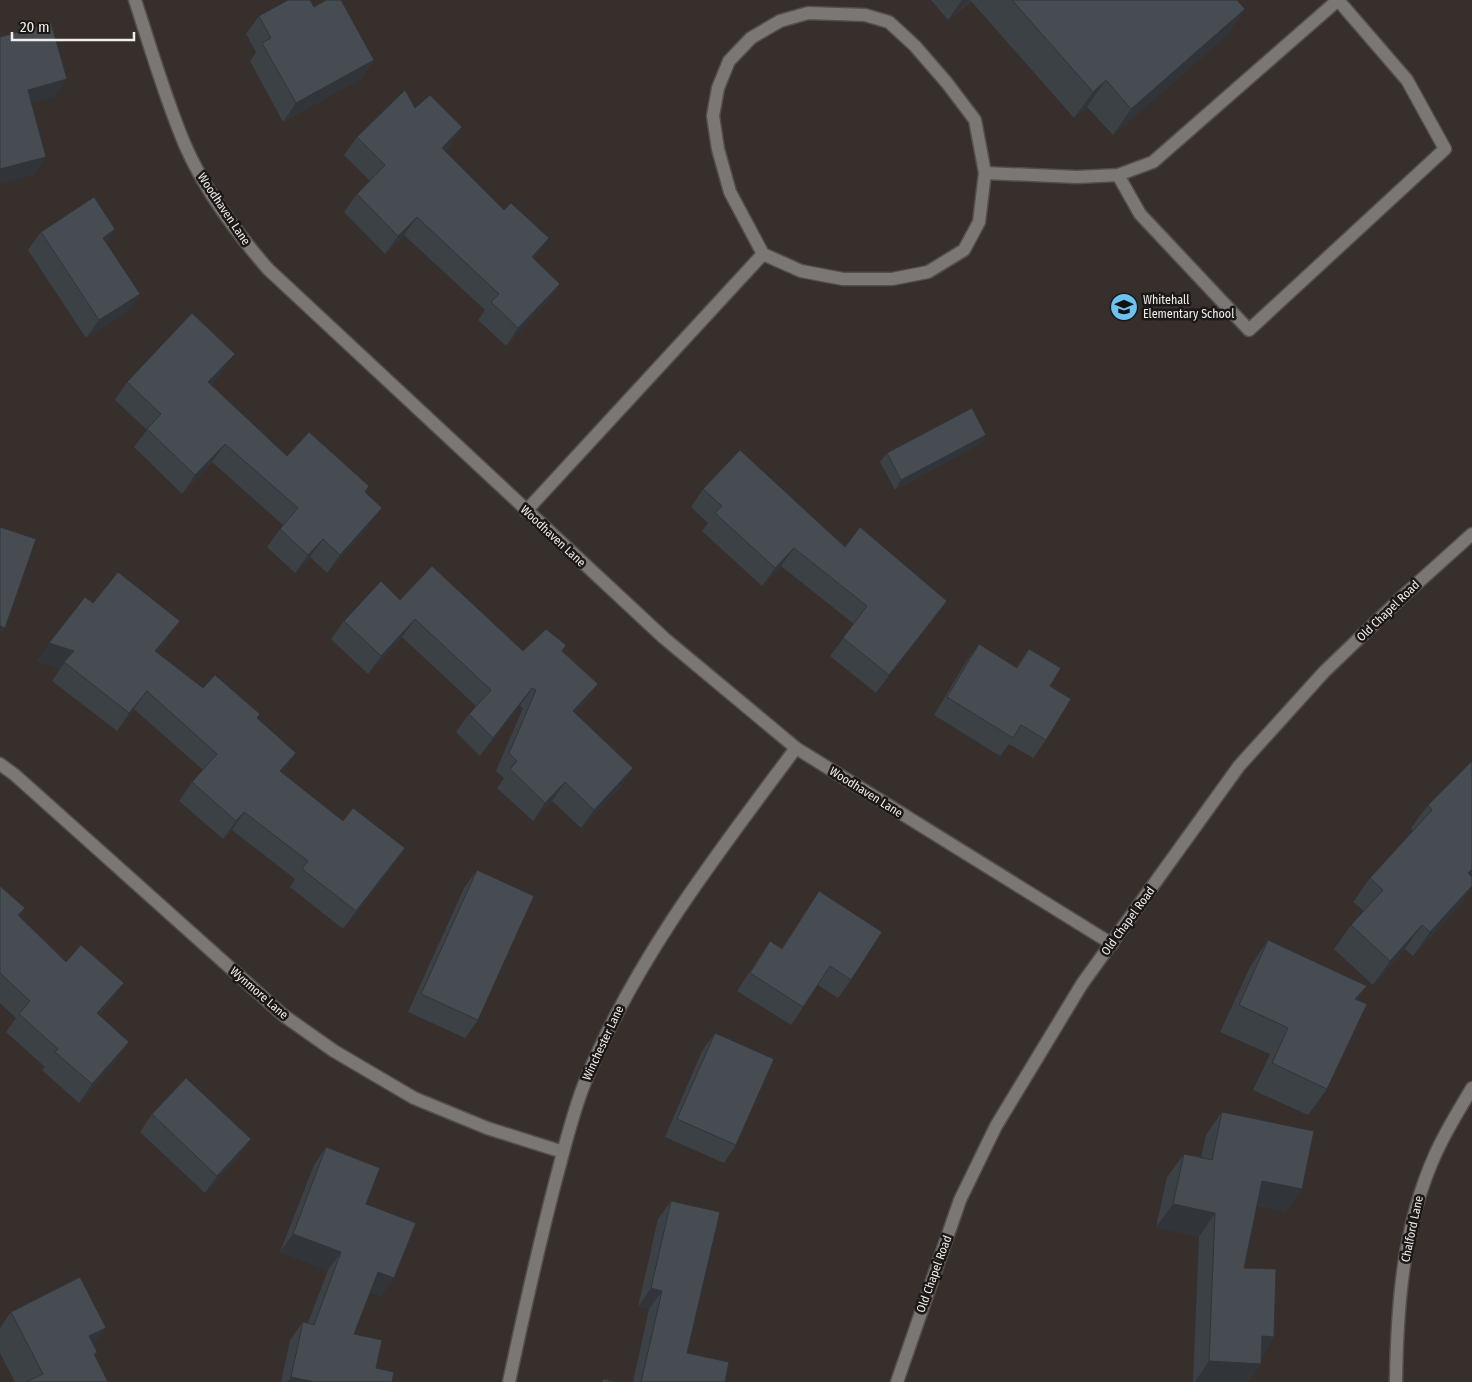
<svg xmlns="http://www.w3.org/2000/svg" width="1472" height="1382" font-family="'Fira Sans Condensed',sans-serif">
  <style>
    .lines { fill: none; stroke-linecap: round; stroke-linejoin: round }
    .minor-casing { stroke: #544d4a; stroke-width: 15 }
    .minor { stroke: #7a7775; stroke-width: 12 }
    .wall { fill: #3c4146 }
    .shaded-wall { fill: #313539 }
    .building { fill: #464c51; stroke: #313539 }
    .labels { text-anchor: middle; stroke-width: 5; stroke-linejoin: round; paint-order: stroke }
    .street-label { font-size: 12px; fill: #f1edea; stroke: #1b1817 }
    .poi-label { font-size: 12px; fill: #f1edea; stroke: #1b1817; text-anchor: start }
  </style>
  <rect width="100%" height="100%" fill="#362f2c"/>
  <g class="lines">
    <g class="minor-casing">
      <g id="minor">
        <path d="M135 0C151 49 165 98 185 145 205 191 235 231 268 269L664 638 796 748 1112 944"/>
        <polyline points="985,173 1077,177 1118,175 1153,162 1338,0 1407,80 1445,149 1249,330 1140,214 1118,175"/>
        <polyline points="526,511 763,254 801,271 843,279 892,279 928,272 964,250 979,222 985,173 975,120 947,83 915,46 889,22 865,15 808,13 780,21 751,38 729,61 718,88 713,116 718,149 730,192 763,254"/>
        <polyline points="0,764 15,775 283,1015 334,1051 414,1098 487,1128 563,1152"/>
        <path d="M509 1382C523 1316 538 1249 555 1183 564 1150 572 1114 585 1082 635 959 717 854 796 748"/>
        <polyline points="897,1382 960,1200 996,1126 1082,984 1239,766 1324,672 1402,597 1472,534"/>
        <path d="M1396 1382C1397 1305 1403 1226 1435 1155 1445 1132 1459 1110 1472 1088"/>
      </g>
    </g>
    <use href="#minor" class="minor"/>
  </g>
  <g class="wall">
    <polygon points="931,0 1237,0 1245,9 1226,36 1113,135 1087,107 1074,118 971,1 948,20"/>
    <polygon points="314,7 374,60 362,78 283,122 250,61 256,52 246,34 259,16"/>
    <polygon points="415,108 462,127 450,145 445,151 504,210 549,238 534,259 560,284 547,302 506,346 478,320 485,310 404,235 385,254 344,212 357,194 370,181 344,155 357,137"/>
    <polygon points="115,229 106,242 140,294 127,312 86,338 28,250 41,232"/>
    <polygon points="222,372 211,384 287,456 369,486 365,492 369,526 327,573 310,557 295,573 267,547 283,525 212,462 182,494 134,447 147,430 115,400 127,382"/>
    <polygon points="986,435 980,444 895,490 880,462 887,453"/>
    <polygon points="703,489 845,547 934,619 876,693 830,656 854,624 781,566 762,586 702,531 708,523 691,507"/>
    <polygon points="400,600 523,651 562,651 598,684 585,702 575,713 621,786 581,828 552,801 533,821 497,788 504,778 496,771 523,708 520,706 480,756 456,732 469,714 476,706 402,637 368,674 331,639 344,621"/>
    <polygon points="93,603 167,639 157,652 203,688 257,718 282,773 393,866 343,929 290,887 295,879 232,830 223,839 179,801 192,782 203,770 134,709 117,731 52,681 60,669 37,661"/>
    <polygon points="979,644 1016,667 1029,649 1050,686 1046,740 1033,758 1009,744 1000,756 934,715 966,662"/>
    <polygon points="1472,761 1472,887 1460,905 1413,956 1405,949 1373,985 1334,949 1351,925 1364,911 1353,902 1370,878 1413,831 1411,828 1428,805"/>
    <polygon points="477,870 478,1020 465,1038 408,1012 464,888"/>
    <polygon points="0,886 25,908 19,916 66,962 111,1001 99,1015 117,1060 79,1103 42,1070 45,1067 6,1032 16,1018 0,1003"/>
    <polygon points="819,891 851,980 838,998 818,985 791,1025 737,991 770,941 782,948"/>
    <polygon points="1268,940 1357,999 1327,1089 1308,1115 1253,1090 1270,1054 1220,1032 1250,967"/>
    <polygon points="715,1033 736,1145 724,1163 665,1137 702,1051"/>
    <polygon points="1222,1112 1286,1212 1257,1206 1244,1268 1274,1337 1262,1355 1261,1364 1248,1382 1193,1382 1199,1237 1156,1227 1167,1177 1184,1154 1201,1157 1206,1135"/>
    <polygon points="152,1114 251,1139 239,1156 205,1193 140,1132"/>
    <polygon points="326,1147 366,1204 382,1296 370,1292 354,1334 376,1368 392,1382 281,1382 290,1340 303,1322 308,1323 328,1270 280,1252 314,1165"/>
    <polygon points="671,1201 687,1353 725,1382 633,1382 649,1309 638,1307 658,1219"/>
    <polygon points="11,1312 94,1345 97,1352 95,1355 108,1382 15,1382 0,1353 0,1328"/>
  </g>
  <g class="shaded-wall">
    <polygon points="962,0 971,0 948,20"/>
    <polygon points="1245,9 1226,36 1113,135 1131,109"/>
    <polygon points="374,60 362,78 283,122 296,103"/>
    <polygon points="67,79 54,97 16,108 28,90"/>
    <polygon points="1106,80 1087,107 1074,118 1093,92"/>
    <polygon points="462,127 450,145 429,166 442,148"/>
    <polygon points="46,157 34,175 0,184 0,169"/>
    <polygon points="417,217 404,235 385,254 398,236"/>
    <polygon points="115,229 102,248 103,238"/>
    <polygon points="549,238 536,257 519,276 532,257"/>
    <polygon points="560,284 547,302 506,346 518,328"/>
    <polygon points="140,294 127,312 86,338 99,320"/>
    <polygon points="235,354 222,372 195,400 208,382"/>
    <polygon points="986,435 980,444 895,490 901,480"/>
    <polygon points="225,444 212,462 182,494 195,475"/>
    <polygon points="382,508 369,526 327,573 340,555"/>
    <polygon points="323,539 310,557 295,573 308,555"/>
    <polygon points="794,548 781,566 762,586 775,568"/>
    <polygon points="947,601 934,619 876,693 889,675"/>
    <polygon points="415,619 402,637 368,674 381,656"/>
    <polygon points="180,621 167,639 143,670 155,651"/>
    <polygon points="0,626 5,628 0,636"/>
    <polygon points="49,643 74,651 60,669 37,661"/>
    <polygon points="598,684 585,702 560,729 573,711"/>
    <polygon points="532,688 520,706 480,756 493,738"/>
    <polygon points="147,691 134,709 117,731 129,713"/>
    <polygon points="296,753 284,771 268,789 280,771"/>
    <polygon points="633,768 621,786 581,828 594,810"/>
    <polygon points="565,782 552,801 533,821 545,803"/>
    <polygon points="244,812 232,830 223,839 236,821"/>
    <polygon points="405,848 393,866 343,929 356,911"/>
    <polygon points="1472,869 1472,876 1451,897 1468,873"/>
    <polygon points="1472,886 1472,887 1460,905 1413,956 1430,932"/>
    <polygon points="1422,925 1405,949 1373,985 1390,961"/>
    <polygon points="124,983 111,1001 84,1032 97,1013"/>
    <polygon points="1367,986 1348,1013 1355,999"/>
    <polygon points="129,1042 117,1060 79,1103 92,1084"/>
    <polygon points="251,1139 239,1156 205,1193 217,1176"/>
    <polygon points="1262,1181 1302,1189 1286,1212 1246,1204"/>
    <polygon points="1173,1204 1215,1213 1199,1237 1156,1227"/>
    <polygon points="293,1234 341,1252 328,1270 280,1252"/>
    <polygon points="378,1272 394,1278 382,1296 365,1290"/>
    <polygon points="651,1288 662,1291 649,1309 638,1307"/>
    <polygon points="106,1328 87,1354 89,1336"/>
    <polygon points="1262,1336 1274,1337 1258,1360"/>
    <polygon points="1209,1361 1261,1364 1248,1382 1195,1382"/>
    <polygon points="291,1377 315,1382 287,1382"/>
  </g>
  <g class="building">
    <polygon points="288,0 310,0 314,7 326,0 341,0 374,60 296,103 262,43 271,38 259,16"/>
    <polygon points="1012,0 1237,0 1245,9 1131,109 1106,80 1093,92"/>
    <polygon points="51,23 67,79 28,90 46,157 0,169 0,37"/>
    <polygon points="405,90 415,108 430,95 462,127 442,148 504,210 511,203 549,238 532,257 560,284 518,328 491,302 499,294 417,217 398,236 357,194 385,165 357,137"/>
    <polygon points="94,197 115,229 103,238 140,294 99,320 41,232"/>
    <polygon points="192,313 235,354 208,382 287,456 309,432 369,486 365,492 382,508 340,555 323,539 308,555 280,529 298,508 225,444 195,475 147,429 161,414 127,382"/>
    <polygon points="972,408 986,435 901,480 887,453"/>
    <polygon points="740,450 845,547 860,527 947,601 889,675 843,638 867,606 794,548 775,568 715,513 722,506 703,489"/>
    <polygon points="0,527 36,539 5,628 0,626"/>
    <polygon points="432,566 523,651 546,629 566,645 562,651 598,684 573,711 633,768 594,810 565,782 545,803 510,769 517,761 509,753 536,690 532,688 493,738 469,714 491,690 415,619 381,656 344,621 381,581 400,600"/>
    <polygon points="118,572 180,621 155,651 203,688 215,675 260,714 257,718 296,753 280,771 343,821 353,808 405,848 356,911 302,869 308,861 244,812 236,821 192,782 217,754 147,691 129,713 64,662 74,651 49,643 85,597 93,603"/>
    <polygon points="979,644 1017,668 1029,649 1061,668 1050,686 1071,699 1046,740 1021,725 1013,738 947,697"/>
    <polygon points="1472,761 1472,869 1468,873 1472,877 1472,886 1430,932 1422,925 1390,961 1351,925 1383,890 1370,878 1432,810 1428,805"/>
    <polygon points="477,870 534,896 478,1020 421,994"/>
    <polygon points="0,886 25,908 18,915 66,962 81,945 124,983 97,1013 129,1042 92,1084 55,1052 58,1049 19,1014 30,1001 0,973"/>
    <polygon points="819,891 882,932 851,980 830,966 803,1007 750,973 770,941 782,949"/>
    <polygon points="1268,940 1367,986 1355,999 1367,1004 1327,1089 1272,1063 1288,1028 1239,1005"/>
    <polygon points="715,1033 774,1059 736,1145 677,1119"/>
    <polygon points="186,1078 251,1139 217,1176 152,1114"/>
    <polygon points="1222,1112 1314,1131 1302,1189 1262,1181 1244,1268 1276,1269 1274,1337 1262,1336 1261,1364 1209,1361 1215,1213 1173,1204 1184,1154 1212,1160"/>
    <polygon points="326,1147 380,1168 366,1204 416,1223 394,1278 378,1272 354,1334 382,1340 376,1368 394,1372 392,1382 315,1382 291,1377 303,1322 314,1325 341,1252 293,1234"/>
    <polygon points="671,1201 720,1212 687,1353 729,1362 725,1382 641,1382 662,1291 651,1288"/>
    <polygon points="80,1277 106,1328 89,1336 97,1352 94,1354 108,1382 26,1382 43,1374 11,1312"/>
    <polygon points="603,1379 617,1382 602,1382"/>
  </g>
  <defs>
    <g id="school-disc" transform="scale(1.4375)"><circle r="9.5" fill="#6cc3f2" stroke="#1b1817"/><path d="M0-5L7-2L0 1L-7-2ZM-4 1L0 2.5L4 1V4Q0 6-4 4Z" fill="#111"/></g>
  </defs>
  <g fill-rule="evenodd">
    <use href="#school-disc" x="1124" y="307"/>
  </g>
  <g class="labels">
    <g class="street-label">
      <text transform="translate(224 209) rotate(56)" y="4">Woodhaven Lane</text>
      <text transform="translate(553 536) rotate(43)" y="4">Woodhaven Lane</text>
      <text transform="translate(1388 611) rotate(-44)" y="4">Old Chapel Road</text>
      <text transform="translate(866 792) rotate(32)" y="4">Woodhaven Lane</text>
      <text transform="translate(1128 921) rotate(-54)" y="4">Old Chapel Road</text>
      <text transform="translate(259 993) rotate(41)" y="4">Wynmore Lane</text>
      <text transform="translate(603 1043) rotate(-65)" y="4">Winchester Lane</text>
      <text transform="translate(1412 1229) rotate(-78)" y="4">Chalford Lane</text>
      <text transform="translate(934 1274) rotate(-70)" y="4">Old Chapel Road</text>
    </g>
    <g class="poi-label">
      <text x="1143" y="304">Whitehall<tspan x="1143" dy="14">Elementary School</tspan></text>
    </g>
  </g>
  <path d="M12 32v8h122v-8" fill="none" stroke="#f1edea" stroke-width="2.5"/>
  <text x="20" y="32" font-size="15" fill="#f1edea" stroke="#1b1817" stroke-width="4" paint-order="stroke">20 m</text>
</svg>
